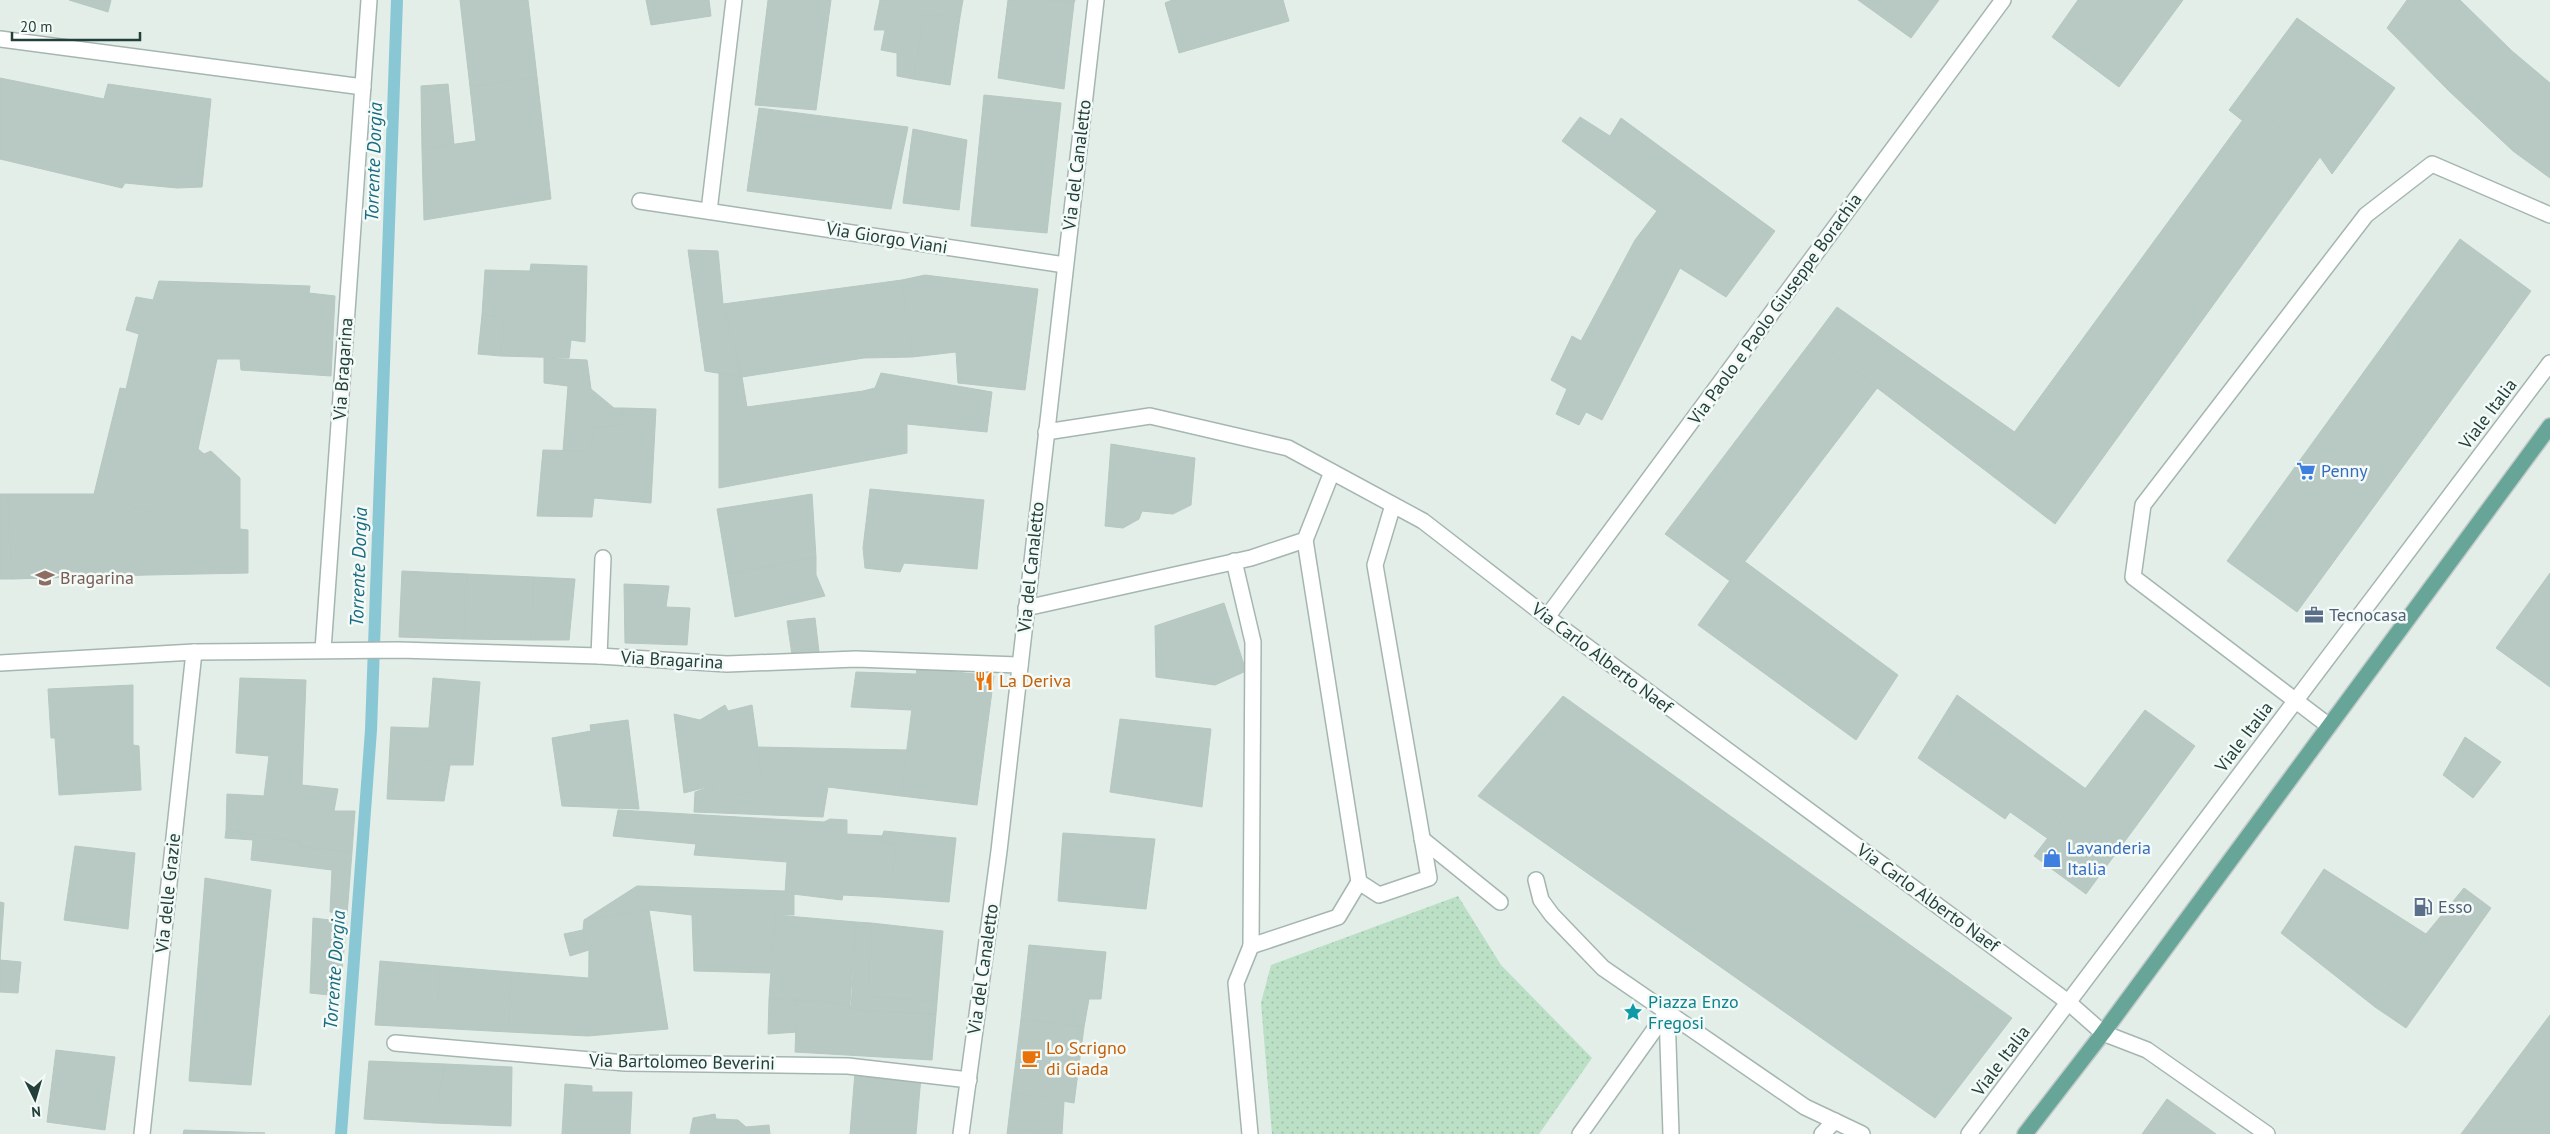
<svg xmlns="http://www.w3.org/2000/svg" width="2550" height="1134" font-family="'PT Sans',sans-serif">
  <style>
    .grass { fill: url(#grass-dots) }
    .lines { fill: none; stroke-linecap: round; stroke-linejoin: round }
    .stream { stroke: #89c7d5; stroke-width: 12 }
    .building { fill: #b8c9c3; stroke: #b5c8c1 }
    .service-casing { stroke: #a5b6b1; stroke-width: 18 }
    .pedestrian-casing { stroke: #a5b6b1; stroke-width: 18 }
    .minor-casing { stroke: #a5b6b1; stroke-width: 18 }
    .primary-casing { stroke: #c1cac8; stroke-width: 18 }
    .service { stroke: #fff; stroke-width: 15 }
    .pedestrian { stroke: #fff; stroke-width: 15 }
    .minor { stroke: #fff; stroke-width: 15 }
    .primary { stroke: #66a597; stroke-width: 15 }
    .labels { text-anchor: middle; stroke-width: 5; stroke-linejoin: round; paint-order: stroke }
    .street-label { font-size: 18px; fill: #224039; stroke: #f4faf7 }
    .shop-label { font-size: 18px; fill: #366cbe; stroke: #f4faf7; text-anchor: start }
    .education-label { font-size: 18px; fill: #785e54; stroke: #f4faf7; text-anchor: start }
    .service-label { font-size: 18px; fill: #4e5e75; stroke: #f4faf7; text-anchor: start }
    .food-label { font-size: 18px; fill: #c56008; stroke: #f4faf7; text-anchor: start }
    .culture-label { font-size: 18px; fill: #0d838f; stroke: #f4faf7; text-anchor: start }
    .water-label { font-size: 19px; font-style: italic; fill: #186b80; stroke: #f4faf7 }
  </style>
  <defs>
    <pattern id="grass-dots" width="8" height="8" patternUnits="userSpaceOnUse" patternTransform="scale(1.25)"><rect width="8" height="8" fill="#bbe0c6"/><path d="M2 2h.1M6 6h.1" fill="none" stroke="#a0c1ab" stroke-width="1.8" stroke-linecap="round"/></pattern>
  </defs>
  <rect width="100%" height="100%" fill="#e3eee9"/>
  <polygon class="grass" points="1458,896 1501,965 1592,1058 1539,1134 1272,1134 1261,1003 1271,965"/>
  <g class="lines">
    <polyline class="stream" points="341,1134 371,730 397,0"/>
  </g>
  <g class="building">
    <polygon points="69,0 111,0 108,12"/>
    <polygon points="460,0 528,0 537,77 470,87"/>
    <polygon points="646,0 709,0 711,16 651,25"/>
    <polygon points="768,0 831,0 816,110 755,105"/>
    <polygon points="880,0 963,0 960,17 924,14 913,79 897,76 897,53 881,50 885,30 874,30"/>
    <polygon points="1008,0 1050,0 1074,3 1064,89 998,78"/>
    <polygon points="1050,0 1075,0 1074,3"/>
    <polygon points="1172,0 1283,0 1289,21 1179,53 1165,3"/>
    <polygon points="1858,0 1939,0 1911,38"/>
    <polygon points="2078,0 2183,0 2119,87 2052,37"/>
    <polygon points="2407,0 2460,0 2512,51 2550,83 2550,178 2513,151 2449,91 2387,28"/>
    <polygon points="924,14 960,17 950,85 913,79"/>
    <polygon points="2297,18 2395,88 2332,174 2320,157 2253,106 2243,121 2229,110"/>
    <polygon points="537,77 551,199 424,220 422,149 476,141 470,87"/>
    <polygon points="0,78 104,99 108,84 211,99 202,187 177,188 125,183 122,188 0,159"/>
    <polygon points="448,84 454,144 422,149 421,86"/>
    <polygon points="984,95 1061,103 1047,233 971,226"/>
    <polygon points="2253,106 2320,157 2055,524 1986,471"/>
    <polygon points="759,108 908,127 891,209 747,191"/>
    <polygon points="1580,117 1610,136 1621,118 1775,231 1726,297 1680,268 1602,420 1586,412 1579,425 1556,414 1567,389 1551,380 1572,336 1581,341 1635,240 1657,211 1562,141"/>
    <polygon points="913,129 967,140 959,210 903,203"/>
    <polygon points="2460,239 2531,291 2297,612 2227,561"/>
    <polygon points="688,250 718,251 723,304 742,377 705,371"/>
    <polygon points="531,264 587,266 585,342 571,340 569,358 501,356 503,317 482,315 485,270 530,271"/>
    <polygon points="925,275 1038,289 1025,390 958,383 956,352 912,357 902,280"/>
    <polygon points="902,280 912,357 864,358 742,377 723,304"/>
    <polygon points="159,281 310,286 309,293 335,296 331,376 241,370 240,359 217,359 198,449 204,454 211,451 240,478 240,529 248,530 248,573 148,575 148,540 156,538 155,514 94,494 120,388 126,389 139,334 126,330 136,297 153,300"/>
    <polygon points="1837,307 2016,433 1986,471 1813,339"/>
    <polygon points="482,315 503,317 501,356 478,354"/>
    <polygon points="1813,339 1878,387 1730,581 1665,534"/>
    <polygon points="544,358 587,360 591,389 614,408 623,408 620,426 594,427 589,451 563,451 568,386 544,383"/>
    <polygon points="719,373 742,377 747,407 863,391 875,388 881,373 992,392 987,432 907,424 907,453 719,488"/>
    <polygon points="623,408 656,409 651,503 594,498 592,517 537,516 543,450 589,451 594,427 620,426"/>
    <polygon points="1111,444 1195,458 1191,505 1173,514 1142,511 1139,519 1123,528 1105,526"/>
    <polygon points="870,489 984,500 977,569 904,563 900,572 865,568 863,548"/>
    <polygon points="0,494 8,494 12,579 0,579"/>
    <polygon points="8,494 94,494 155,514 156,538 148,540 148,575 12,579"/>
    <polygon points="812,494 816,557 728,574 717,509"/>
    <polygon points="816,557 816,575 825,596 735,617 728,574"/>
    <polygon points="1744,561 1898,675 1856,740 1698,625"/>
    <polygon points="402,571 467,574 464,639 399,637"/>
    <polygon points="2550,573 2550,687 2496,648"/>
    <polygon points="467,574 534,577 531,640 464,639"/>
    <polygon points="534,577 575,579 569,640 531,640"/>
    <polygon points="624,584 669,586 666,607 690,608 687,645 625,643"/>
    <polygon points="1224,603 1246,671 1215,685 1156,677 1155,626"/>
    <polygon points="815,618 819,652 792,655 787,621"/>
    <polygon points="917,668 994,676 977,805 901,796"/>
    <polygon points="856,672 916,674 911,710 851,707"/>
    <polygon points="240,678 306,680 302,785 338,789 334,811 355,811 352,852 299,847 300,842 226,830 227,794 264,796 269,756 236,753"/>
    <polygon points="433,678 480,682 473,765 450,765 421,761 421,728 429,728"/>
    <polygon points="133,685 133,745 139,746 141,790 59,795 55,738 51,738 48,689"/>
    <polygon points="1957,695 2086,789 2047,838 2010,812 2005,819 1918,758"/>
    <polygon points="1563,696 2012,1018 1935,1118 1478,796"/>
    <polygon points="725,705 728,711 752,705 764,791 714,798 714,785 684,793 674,714 700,720"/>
    <polygon points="2145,710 2195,746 2086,894 2034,856"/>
    <polygon points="1120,719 1211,729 1202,807 1110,792"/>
    <polygon points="628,720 639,809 562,806 552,738 591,731 590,725"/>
    <polygon points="391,727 421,728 421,761 450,765 444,801 387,799"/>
    <polygon points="2465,737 2501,762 2473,798 2443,775"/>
    <polygon points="757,747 907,750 901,796 828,787 823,817 694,812 695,792 714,785 714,798 764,791"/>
    <polygon points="618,810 824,822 830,819 847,820 847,834 883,836 880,842 896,844 891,891 880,891 881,897 843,895 842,900 785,893 787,862 694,855 696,844 613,836"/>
    <polygon points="226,830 300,842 299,847 352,852 347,915 330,912 332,870 251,860 253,840 225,838"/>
    <polygon points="884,831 956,838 949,902 881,897 880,891 891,891 896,844 880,842"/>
    <polygon points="1063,833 1155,839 1146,909 1058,901"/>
    <polygon points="75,846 135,853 128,929 64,920"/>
    <polygon points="2324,869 2426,934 2375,1007 2281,933"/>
    <polygon points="205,878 271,890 251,1085 189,1081"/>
    <polygon points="637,886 785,891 794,893 794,915 775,915 770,973 694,971 692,915 649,910 584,920"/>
    <polygon points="2464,888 2491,908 2406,1028 2375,1007 2426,934"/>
    <polygon points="0,902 4,903 0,960 21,962 18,993 0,992"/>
    <polygon points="649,910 668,1029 588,1036 589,950 583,930 584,920"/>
    <polygon points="775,915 856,922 850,1004 769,999"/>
    <polygon points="313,918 347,922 339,996 310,993"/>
    <polygon points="856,922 871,923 868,996 937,1002 936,1014 851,1010"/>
    <polygon points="871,923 943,931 937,1002 868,996"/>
    <polygon points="583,930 589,950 570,956 564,934"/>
    <polygon points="1029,945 1106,952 1101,999 1089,999 1084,1027 1021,1019"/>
    <polygon points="380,961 439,966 436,1028 375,1025"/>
    <polygon points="439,966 511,972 509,1032 436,1028"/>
    <polygon points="511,972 588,978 588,1036 509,1032"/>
    <polygon points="769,999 797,1000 798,1032 768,1034"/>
    <polygon points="797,1000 850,1004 851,1010 936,1014 932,1060 795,1052"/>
    <polygon points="2550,1015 2550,1134 2461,1134"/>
    <polygon points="1021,1019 1084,1027 1074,1103 1012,1092"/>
    <polygon points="56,1050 115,1057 105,1130 47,1122"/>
    <polygon points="369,1061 445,1064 434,1123 364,1119"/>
    <polygon points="445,1064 512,1067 511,1126 434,1123"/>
    <polygon points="855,1072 921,1077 916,1134 850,1134"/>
    <polygon points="565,1084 592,1086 592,1092 632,1092 630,1134 562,1134"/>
    <polygon points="1012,1092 1064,1102 1062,1134 1044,1134 1008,1126"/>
    <polygon points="2167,1099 2216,1134 2142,1134"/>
    <polygon points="715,1114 716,1119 738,1120 746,1127 769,1125 770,1134 690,1134 693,1118"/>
    <polygon points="1008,1126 1044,1134 1007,1134"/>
    <polygon points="184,1130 265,1133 183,1134"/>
  </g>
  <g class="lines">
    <g class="service-casing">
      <g id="service">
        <polyline points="0,39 363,87"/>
        <polyline points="1305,540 1359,882 1379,895 1429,878 1375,565 1393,505"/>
        <polyline points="1234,561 1253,642 1251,946 1338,917 1359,882"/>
        <polyline points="1026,608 1251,558 1305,540 1332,472"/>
        <polyline points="599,656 603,558"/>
        <polyline points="2329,726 2133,577 2143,505 2366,215 2432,164 2550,215"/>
        <polyline points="1422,839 1500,902"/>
        <polyline points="1250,1134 1236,983 1251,946"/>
        <polyline points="1969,1134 2550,363"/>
      </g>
    </g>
    <g class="pedestrian-casing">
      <g id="pedestrian">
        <polyline points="1536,880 1541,900 1552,915 1603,968 1805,1107 1862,1134"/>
        <polyline points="1667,1012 1671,1134"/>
        <polyline points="1580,1134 1667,1012"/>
        <polyline points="1822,1134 1835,1121"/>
      </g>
    </g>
    <g class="minor-casing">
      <g id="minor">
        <polyline points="640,201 1065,265"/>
        <polyline points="709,211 734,0"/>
        <polyline points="1046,432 1150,416 1288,448 1423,521 1547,617 2068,1002 2103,1033 2147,1050 2267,1134"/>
        <polyline points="1547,617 2003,0"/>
        <polyline points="323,650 369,0"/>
        <polyline points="0,663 194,652 399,650 599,656 727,664 856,659 1020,665"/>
        <polyline points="395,1043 625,1063 848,1066 969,1080"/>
        <polyline points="142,1134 194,652"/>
        <polyline points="961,1134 999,851 1096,0"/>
      </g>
    </g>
    <g class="primary-casing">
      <polyline id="primary" points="2025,1134 2103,1033 2550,426"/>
    </g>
    <use href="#service" class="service"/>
    <use href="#pedestrian" class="pedestrian"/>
    <use href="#minor" class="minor"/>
    <use href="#primary" class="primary"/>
  </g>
  <defs>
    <g id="supermarket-bare" transform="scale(1.5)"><path d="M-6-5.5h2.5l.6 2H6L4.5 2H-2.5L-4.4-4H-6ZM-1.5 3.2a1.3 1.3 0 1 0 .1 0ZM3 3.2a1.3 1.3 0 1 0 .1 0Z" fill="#3f7fe0" stroke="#f4faf7" stroke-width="2.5" paint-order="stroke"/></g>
    <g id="school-bare" transform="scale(1.5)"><path d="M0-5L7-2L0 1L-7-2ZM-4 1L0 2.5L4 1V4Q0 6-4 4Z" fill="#8d6e63" stroke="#f4faf7" stroke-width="2.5" paint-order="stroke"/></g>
    <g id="office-bare" transform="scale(1.5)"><path d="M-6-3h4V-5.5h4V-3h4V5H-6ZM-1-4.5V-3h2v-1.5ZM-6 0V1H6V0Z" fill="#5c6f8a" stroke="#f4faf7" stroke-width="2.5" paint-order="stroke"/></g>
    <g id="restaurant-bare" transform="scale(1.5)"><path d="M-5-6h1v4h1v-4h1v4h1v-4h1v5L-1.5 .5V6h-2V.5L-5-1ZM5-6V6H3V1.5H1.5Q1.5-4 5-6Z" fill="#e8710a" stroke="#f4faf7" stroke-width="2.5" paint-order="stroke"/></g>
    <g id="shop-bare" transform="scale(1.5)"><path d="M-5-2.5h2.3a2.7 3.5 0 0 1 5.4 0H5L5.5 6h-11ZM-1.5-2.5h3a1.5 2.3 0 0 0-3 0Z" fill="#3f7fe0" stroke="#f4faf7" stroke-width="2.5" paint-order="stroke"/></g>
    <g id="fuel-bare" transform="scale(1.5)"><path d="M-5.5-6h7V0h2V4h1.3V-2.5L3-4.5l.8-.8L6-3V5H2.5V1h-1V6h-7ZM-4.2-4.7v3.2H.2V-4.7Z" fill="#5c6f8a" stroke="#f4faf7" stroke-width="2.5" paint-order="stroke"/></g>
    <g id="sight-bare" transform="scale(1.5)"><path d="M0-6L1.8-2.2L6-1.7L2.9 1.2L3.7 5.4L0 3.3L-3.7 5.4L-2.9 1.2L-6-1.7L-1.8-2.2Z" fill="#0f9aa8" stroke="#f4faf7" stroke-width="2.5" paint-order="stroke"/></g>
    <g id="cafe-bare" transform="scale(1.5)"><path d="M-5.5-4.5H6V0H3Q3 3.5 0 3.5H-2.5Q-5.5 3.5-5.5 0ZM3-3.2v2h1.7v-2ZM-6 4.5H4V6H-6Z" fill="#e8710a" stroke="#f4faf7" stroke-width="2.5" paint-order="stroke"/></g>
  </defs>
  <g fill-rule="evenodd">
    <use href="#supermarket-bare" x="2306" y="471"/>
    <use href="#school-bare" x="45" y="578"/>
    <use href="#office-bare" x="2314" y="615"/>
    <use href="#restaurant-bare" x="984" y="681"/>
    <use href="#shop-bare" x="2052" y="858"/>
    <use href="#fuel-bare" x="2423" y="907"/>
    <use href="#sight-bare" x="1633" y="1012"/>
    <use href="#cafe-bare" x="1031" y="1058"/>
  </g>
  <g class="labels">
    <g class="street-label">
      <text transform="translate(1077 165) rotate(-83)" y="6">Via del Canaletto</text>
      <text transform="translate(887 238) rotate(9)" y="6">Via Giorgo Viani</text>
      <text transform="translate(1775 309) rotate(-54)" y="6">Via Paolo e Paolo Giuseppe Borachia</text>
      <text transform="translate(343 369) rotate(-86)" y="6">Via Bragarina</text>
      <text transform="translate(2488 414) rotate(-53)" y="6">Viale Italia</text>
      <text transform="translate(1031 567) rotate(-84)" y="6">Via del Canaletto</text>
      <text transform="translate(1602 658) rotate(37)" y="6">Via Carlo Alberto Naef</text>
      <text transform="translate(672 660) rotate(3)" y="6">Via Bragarina</text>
      <text transform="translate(2244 737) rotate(-53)" y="6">Viale Italia</text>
      <text transform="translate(168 893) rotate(-84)" y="6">Via delle Grazie</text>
      <text transform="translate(1928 898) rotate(36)" y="6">Via Carlo Alberto Naef</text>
      <text transform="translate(983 969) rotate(-82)" y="6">Via del Canaletto</text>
      <text transform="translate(2001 1061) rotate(-53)" y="6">Viale Italia</text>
      <text transform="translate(682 1062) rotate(1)" y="6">Via Bartolomeo Beverini</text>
    </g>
    <g class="shop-label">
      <text x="2321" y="477">Penny</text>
      <text x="2067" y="854">Lavanderia<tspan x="2067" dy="21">Italia</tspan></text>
    </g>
    <g class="education-label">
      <text x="60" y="584">Bragarina</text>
    </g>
    <g class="service-label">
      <text x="2329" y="621">Tecnocasa</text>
      <text x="2438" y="913">Esso</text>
    </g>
    <g class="food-label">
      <text x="999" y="687">La Deriva</text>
      <text x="1046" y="1054">Lo Scrigno<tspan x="1046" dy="21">di Giada</tspan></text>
    </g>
    <g class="culture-label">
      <text x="1648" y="1008">Piazza Enzo<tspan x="1648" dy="21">Fregosi</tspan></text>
    </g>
    <g class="water-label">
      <text transform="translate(373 162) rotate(-88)" y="7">Torrente Dorgia</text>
      <text transform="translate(358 567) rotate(-88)" y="7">Torrente Dorgia</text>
      <text transform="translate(334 970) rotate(-86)" y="7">Torrente Dorgia</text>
    </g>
  </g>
  <g transform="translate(35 1099) rotate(175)" stroke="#f4faf7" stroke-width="4" paint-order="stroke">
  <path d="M0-4L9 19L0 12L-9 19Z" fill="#224039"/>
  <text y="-8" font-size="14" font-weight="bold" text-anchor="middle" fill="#224039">N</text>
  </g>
  <path d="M12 32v8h128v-8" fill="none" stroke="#224039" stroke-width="2.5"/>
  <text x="20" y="32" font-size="15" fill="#224039" stroke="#f4faf7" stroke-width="4" paint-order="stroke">20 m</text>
</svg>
